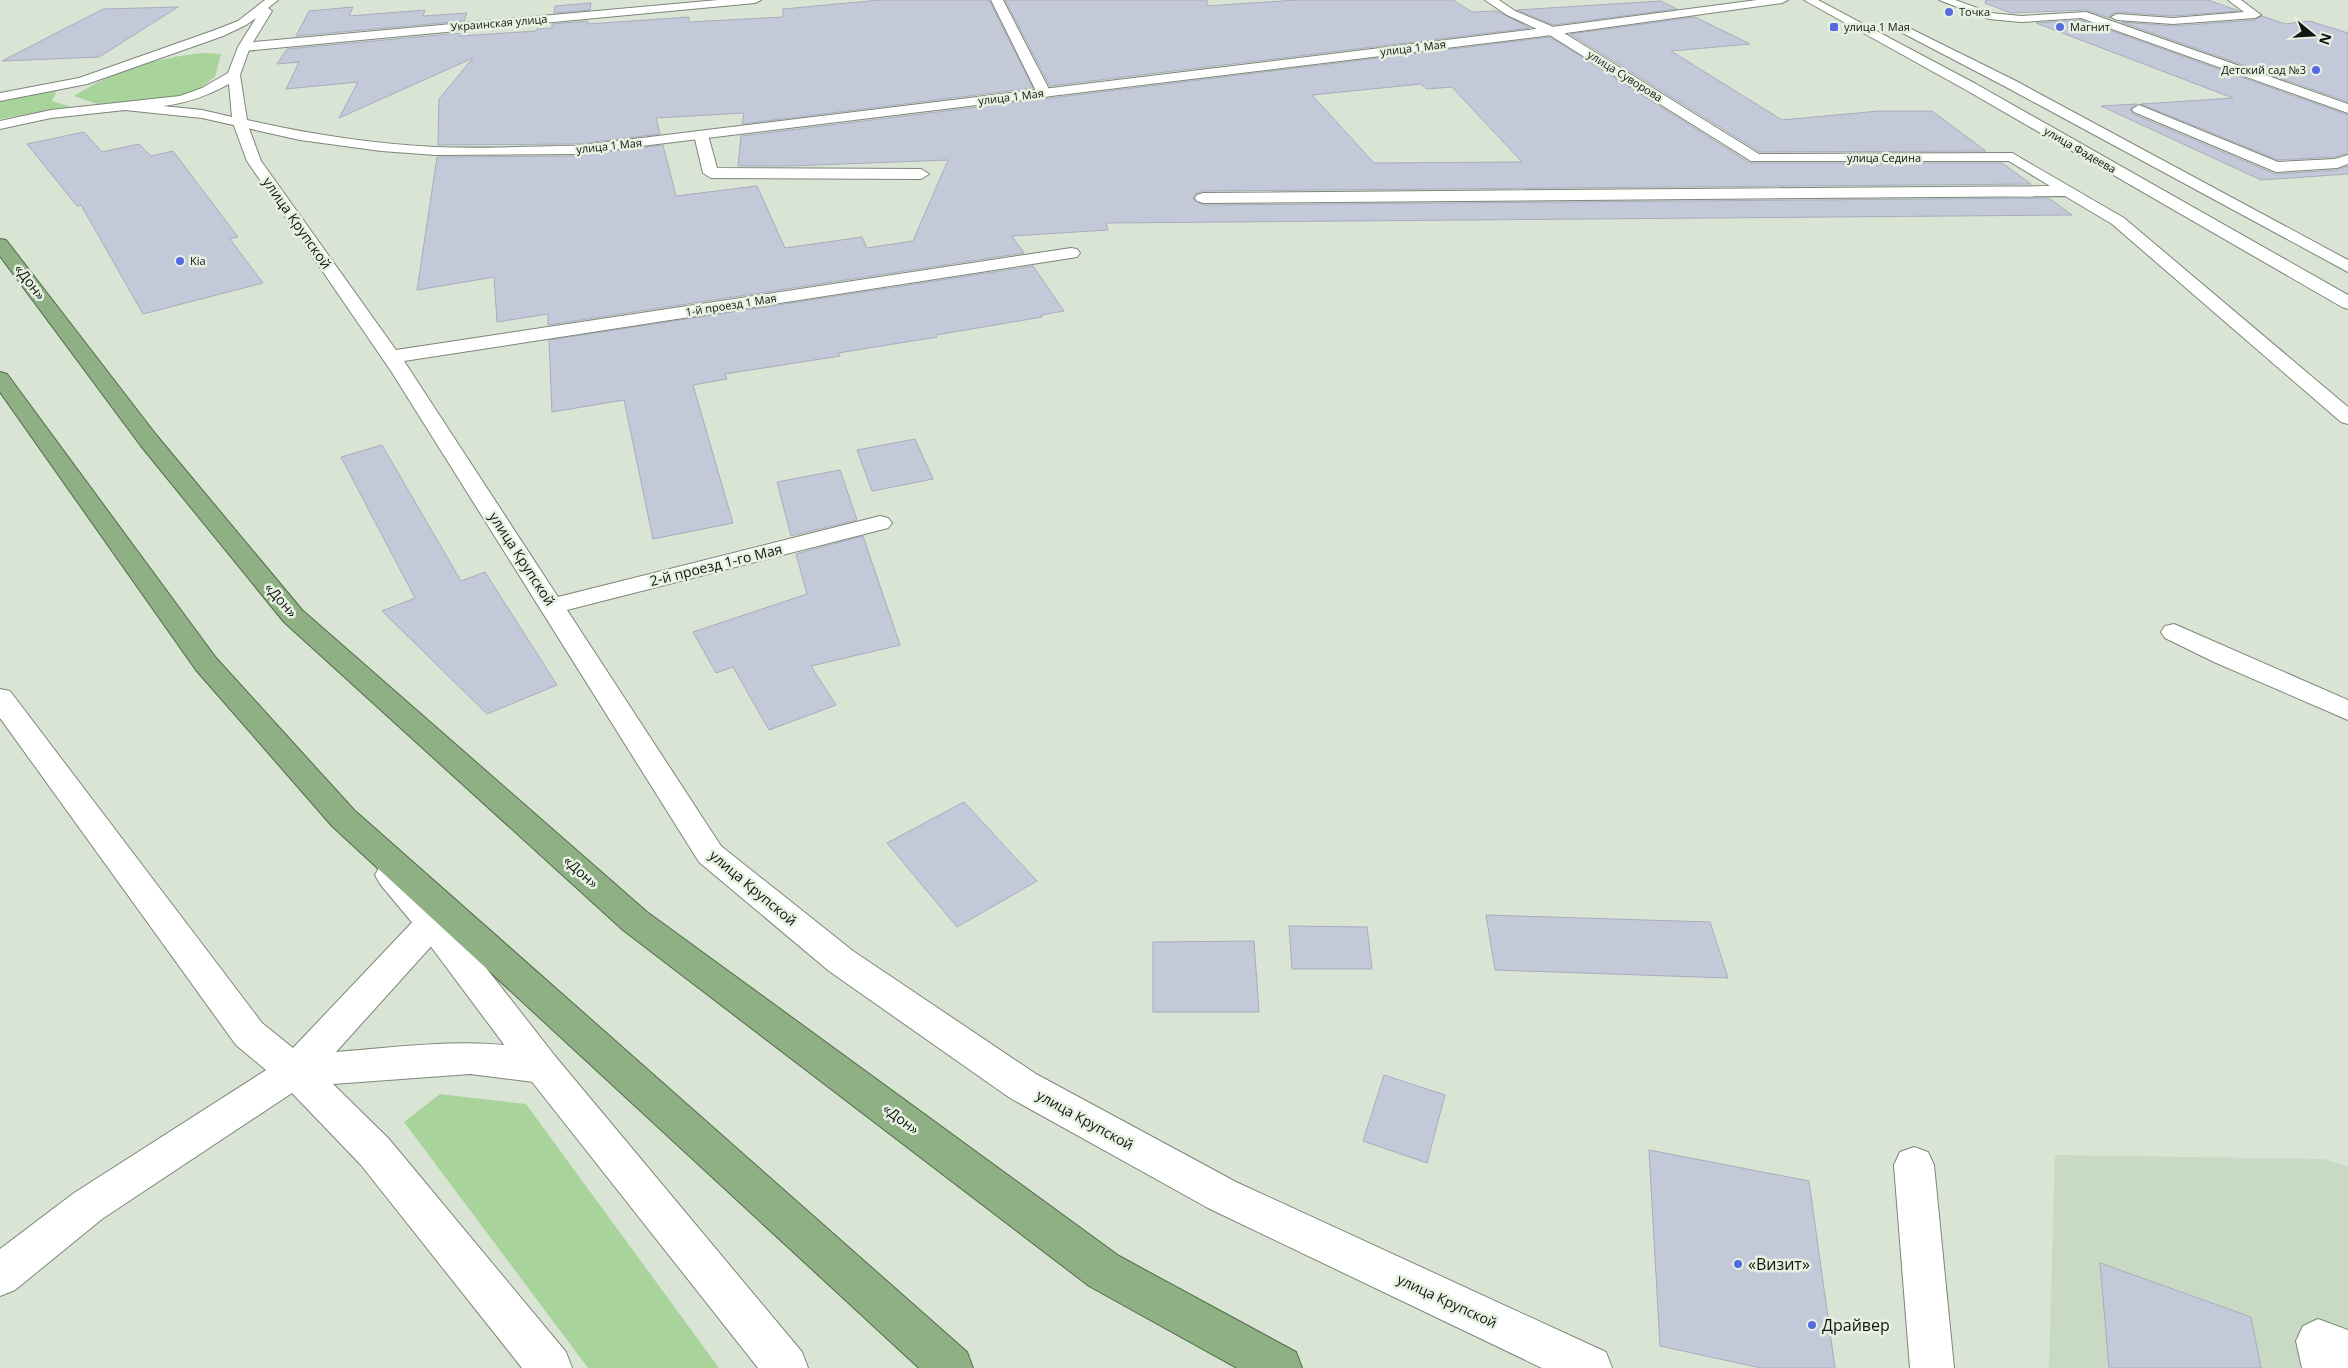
<svg xmlns="http://www.w3.org/2000/svg" width="2348" height="1368" font-family="'Open Sans',sans-serif">
  <style>
    .built { fill: #c8d9c4 }
    .green { fill: #a8d49c }
    .building { fill: #c4c9d9; stroke: #a8acbc; fill-rule: evenodd }
    .lines { fill: none; stroke-linecap: round; stroke-linejoin: round }
    .service-casing { stroke: #7c8679; stroke-width: 2 }
    .minor-casing { stroke: #7c8679; stroke-width: 2 }
    .tertiary-casing { stroke: #7c8679; stroke-width: 2 }
    .secondary-casing { stroke: #7c8679; stroke-width: 2 }
    .trunk-casing { stroke: #4f6d47; stroke-width: 2 }
    .service { fill: #fff; fill-rule: evenodd }
    .minor { fill: #fff; fill-rule: evenodd }
    .tertiary { fill: #fff; fill-rule: evenodd }
    .secondary { fill: #fff; fill-rule: evenodd }
    .trunk { fill: #8eb084; fill-rule: evenodd }
    .poi-dot { fill: #566ae0; stroke: #e6f1e2; stroke-width: 2 }
    .labels { text-anchor: middle; stroke-width: 5; stroke-linejoin: round; paint-order: stroke }
    .far-poi-label { font-size: 11px; fill: #111510; stroke: #e6f1e2; text-anchor: start }
    .far-street-label { font-size: 11px; fill: #111510; stroke: #e6f1e2 }
    .street-label { font-size: 14px; fill: #111510; stroke: #e6f1e2 }
    .near-poi-label { font-size: 16px; fill: #111510; stroke: #e6f1e2; text-anchor: start }
  </style>
  <rect width="100%" height="100%" fill="#d9e4d5"/>
  <polygon class="built" points="2055,1155 2325,1159 2348,1167 2348,1368 2049,1368"/>
  <g class="green">
    <path d="M204 53 221 54 215 77 195 92 149 102 97 104 74 96C113 71 159 57 204 53Z"/>
    <polygon points="57,90 52,101 71,107 0,119 0,100"/>
    <polygon points="440,1094 526,1104 719,1368 588,1368 404,1122"/>
  </g>
  <g class="building">
    <polygon points="880,0 989,0 1033,88 742,124 744,113 656,118 660,134 576,144 438,145 439,99 473,58 339,118 358,82 286,89 299,62 277,64 287,49 460,33 459,36 536,31 537,29 552,28 552,24 588,21 588,24 689,17 689,22 783,17 783,9"/>
    <polygon points="1005,0 1207,0 1207,6 1297,0 1453,0 1472,12 1497,11 1530,28 1050,86"/>
    <polygon points="1986,0 2208,0 2239,11 2173,16 2117,12 2110,15 2110,18 2086,10 2011,13 1985,3"/>
    <polygon points="1661,1 1677,9 1553,25 1517,10"/>
    <polygon points="591,3 590,10 554,13 555,6"/>
    <polygon points="178,7 99,57 2,61 103,9"/>
    <polygon points="353,7 349,16 425,10 423,16 467,13 464,21 296,36 309,11"/>
    <polygon points="2262,16 2285,24 2309,21 2348,33 2348,102 2121,22 2173,26 2255,20"/>
    <polygon points="1695,17 1750,44 1671,51 1782,120 1879,111 1932,111 1986,151 1760,152 1570,34"/>
    <polygon points="2081,20 2348,115 2348,153 2335,157 2278,160 2141,104 2233,98 2036,23"/>
    <path d="M1550 37 1750 163H2002L2031 184 1203 191 1195 194 1193 199 1203 205 2049 198 2072 215 1106 223 1108 230 1012 236 1024 253 548 325V314L497 322 494 277 417 290 437 157 576 156 663 145 676 196 757 186 785 248 862 237 867 248 913 241 948 160 789 166H738L741 136ZM1421 84 1426 89 1452 87 1522 162 1374 163 1312 95Z"/>
    <polygon points="2137,104 2130,109 2133,114 2275,174 2337,170 2348,166 2348,174 2261,180 2101,106"/>
    <polygon points="84,132 102,152 139,144 151,156 173,151 238,237 230,239 263,283 143,314 81,205 77,206 27,144"/>
    <polygon points="1033,266 1064,311 1041,315 1042,317 936,335 937,337 838,353 840,356 725,374 727,379 693,385 733,523 653,539 624,400 552,412 549,340"/>
    <polygon points="915,439 933,479 872,491 857,450"/>
    <polygon points="382,445 461,581 485,572 557,685 487,714 382,611 415,598 341,457"/>
    <polygon points="840,470 857,520 791,536 777,482"/>
    <polygon points="863,536 900,645 811,666 836,705 769,730 733,667 716,673 693,632 807,594 796,554"/>
    <polygon points="964,802 1037,881 957,927 887,843"/>
    <polygon points="1486,915 1710,922 1728,978 1495,970"/>
    <polygon points="1289,926 1367,927 1372,969 1292,969"/>
    <polygon points="1254,941 1259,1012 1153,1012 1153,942"/>
    <polygon points="1384,1075 1445,1095 1427,1163 1363,1141"/>
    <polygon points="1649,1150 1809,1181 1835,1368 1761,1368 1660,1346"/>
    <polygon points="2100,1263 2251,1317 2261,1368 2109,1368"/>
  </g>
  <g class="lines">
    <g class="service-casing">
      <g id="service">
        <polygon points="1939,0 1955,0 1991,13 2021,16 2086,12 2348,104 2348,113 2081,18 2021,22 1989,19"/>
        <polygon points="2228,0 2241,0 2261,15 2255,18 2173,24 2117,20 2111,17 2117,14 2173,18 2244,12"/>
        <polygon points="2139,105 2278,162 2335,159 2348,155 2348,164 2337,168 2276,172 2134,112 2132,109"/>
        <polygon points="701,131 708,135 717,168 921,169 929,174 921,179 711,178 703,173 694,135"/>
        <polygon points="2012,153 2124,218 2348,407 2348,424 2341,422 2112,224 2065,196 1203,203 1197,201 1195,198 1197,195 1203,193 2050,186 2007,160 2005,157 2007,154"/>
        <polygon points="2174,624 2348,700 2348,720 2214,662 2165,638 2161,632 2165,626"/>
        <path d="M0 689 10 691 262 1023 293 1048 420 914 432 910 444 914 449 923 444 932 336 1052C402 1047 492 1033 555 1056L560 1067 555 1078 542 1083 470 1074 333 1084 389 1139 566 1352 572 1368H522L361 1165 292 1093 102 1219 15 1290 0 1296V1249L74 1193 266 1070 236 1045 0 718Z"/>
        <polygon points="1914,1147 1928,1152 1934,1165 1954,1368 1910,1368 1894,1165 1900,1152"/>
        <polygon points="2318,1319 2348,1330 2348,1368 2302,1368 2296,1341 2303,1326"/>
      </g>
    </g>
    <g class="minor-casing">
      <g id="minor">
        <polygon points="718,0 761,0 755,3 244,51 238,47 244,43"/>
        <polygon points="991,0 1003,0 1051,93 1049,96 1044,97 1037,93"/>
        <polygon points="1485,0 1499,0 1515,11 1556,28 1759,154 2012,153 2019,157 2012,161 1751,161 1548,34 1507,15"/>
        <polygon points="240,119 247,123 261,161 396,350 1071,248 1077,249 1080,253 1077,257 1071,258 404,361 558,597 880,516 888,518 892,523 888,528 567,610 721,846 853,951 1036,1074 1236,1182 1606,1352 1612,1368 1542,1368 1208,1208 1010,1098 829,971 699,862 391,371 247,161 233,123"/>
        <polygon points="391,863 402,866 444,914 555,1056 802,1352 808,1368 758,1368 529,1078 420,932 380,884 375,875 380,866"/>
      </g>
    </g>
    <g class="tertiary-casing">
      <path id="tertiary" d="M265 0H278L268 8 272 11 250 47 240 75 247 120C309 134 371 144 435 147 482 149 529 146 576 146L1552 27 1757 0H1788L1782 3 1552 35 576 154 436 155 381 151 300 140 202 118 125 110 51 118 0 129V121L51 110 180 96 202 88 228 73 238 47 256 18 246 25 223 36 87 84 0 101V93L79 78 215 30 238 21ZM229 84 232 117 202 110 163 106C187 103 207 96 229 84Z"/>
    </g>
    <g class="secondary-casing">
      <g id="secondary">
        <polygon points="1804,0 1818,0 1976,84 2348,295 2348,309 2342,307 1966,90"/>
        <polygon points="1899,23 2016,81 2348,260 2348,272 2006,87 1895,29 1893,27"/>
      </g>
    </g>
    <g class="trunk-casing">
      <g id="trunk">
        <polygon points="0,239 6,240 157,436 302,610 647,912 1119,1256 1296,1352 1302,1368 1237,1368 1089,1286 623,930 284,622 141,446 0,256"/>
        <polygon points="0,372 7,374 216,658 354,810 967,1352 973,1368 919,1368 332,826 196,670 0,392"/>
      </g>
    </g>
    <use href="#service" class="service"/>
    <use href="#minor" class="minor"/>
    <use href="#tertiary" class="tertiary"/>
    <use href="#secondary" class="secondary"/>
    <use href="#trunk" class="trunk"/>
  </g>
  <g class="poi-dot">
    <circle cx="1949" cy="12" r="5"/>
    <rect x="1829" y="22" width="10" height="10" rx="2.5"/>
    <circle cx="2060" cy="27" r="5"/>
    <circle cx="2316" cy="70" r="5"/>
    <circle cx="180" cy="261" r="5"/>
    <circle cx="1738" cy="1264" r="5"/>
    <circle cx="1812" cy="1325" r="5"/>
  </g>
  <g class="labels">
    <g class="far-poi-label">
      <text x="1959" y="16">Точка</text>
      <text x="1844" y="31">улица 1 Мая</text>
      <text x="2070" y="31">Магнит</text>
      <text x="2306" y="74" text-anchor="end">Детский сад №3</text>
      <text x="190" y="265">Kia</text>
    </g>
    <g class="far-street-label">
      <text transform="translate(499 23) rotate(-5)" y="4">Украинская улица</text>
      <text transform="translate(1413 48) rotate(-7)" y="4">улица 1 Мая</text>
      <text transform="translate(1625 76) rotate(32)" y="4">улица Суворова</text>
      <text transform="translate(1011 97) rotate(-7)" y="4">улица 1 Мая</text>
      <text transform="translate(609 146) rotate(-6)" y="4">улица 1 Мая</text>
      <text transform="translate(2080 150) rotate(30)" y="4">улица Фадеева</text>
      <text x="1884" y="162">улица Седина</text>
      <text transform="translate(731 305) rotate(-9)" y="4">1-й проезд 1 Мая</text>
    </g>
    <g class="street-label">
      <text transform="translate(297 223) rotate(55)" y="5">улица Крупской</text>
      <text transform="translate(30 282) rotate(52)" y="5">«Дон»</text>
      <text transform="translate(522 559) rotate(57)" y="5">улица Крупской</text>
      <text transform="translate(716 565) rotate(-14)" y="5">2-й проезд 1-го Мая</text>
      <text transform="translate(281 600) rotate(49)" y="5">«Дон»</text>
      <text transform="translate(581 872) rotate(42)" y="5">«Дон»</text>
      <text transform="translate(753 888) rotate(40)" y="5">улица Крупской</text>
      <text transform="translate(901 1119) rotate(37)" y="5">«Дон»</text>
      <text transform="translate(1085 1120) rotate(29)" y="5">улица Крупской</text>
      <text transform="translate(1447 1301) rotate(25)" y="5">улица Крупской</text>
    </g>
    <g class="near-poi-label">
      <text x="1748" y="1270">«Визит»</text>
      <text x="1822" y="1331">Драйвер</text>
    </g>
  </g>
  <g transform="translate(2313 35) rotate(108)" stroke="#e6f1e2" stroke-width="4" paint-order="stroke">
  <path d="M0-4L9 19L0 12L-9 19Z" fill="#111510"/>
  <text y="-8" font-size="14" font-weight="bold" text-anchor="middle" fill="#111510">N</text>
  </g>
</svg>
